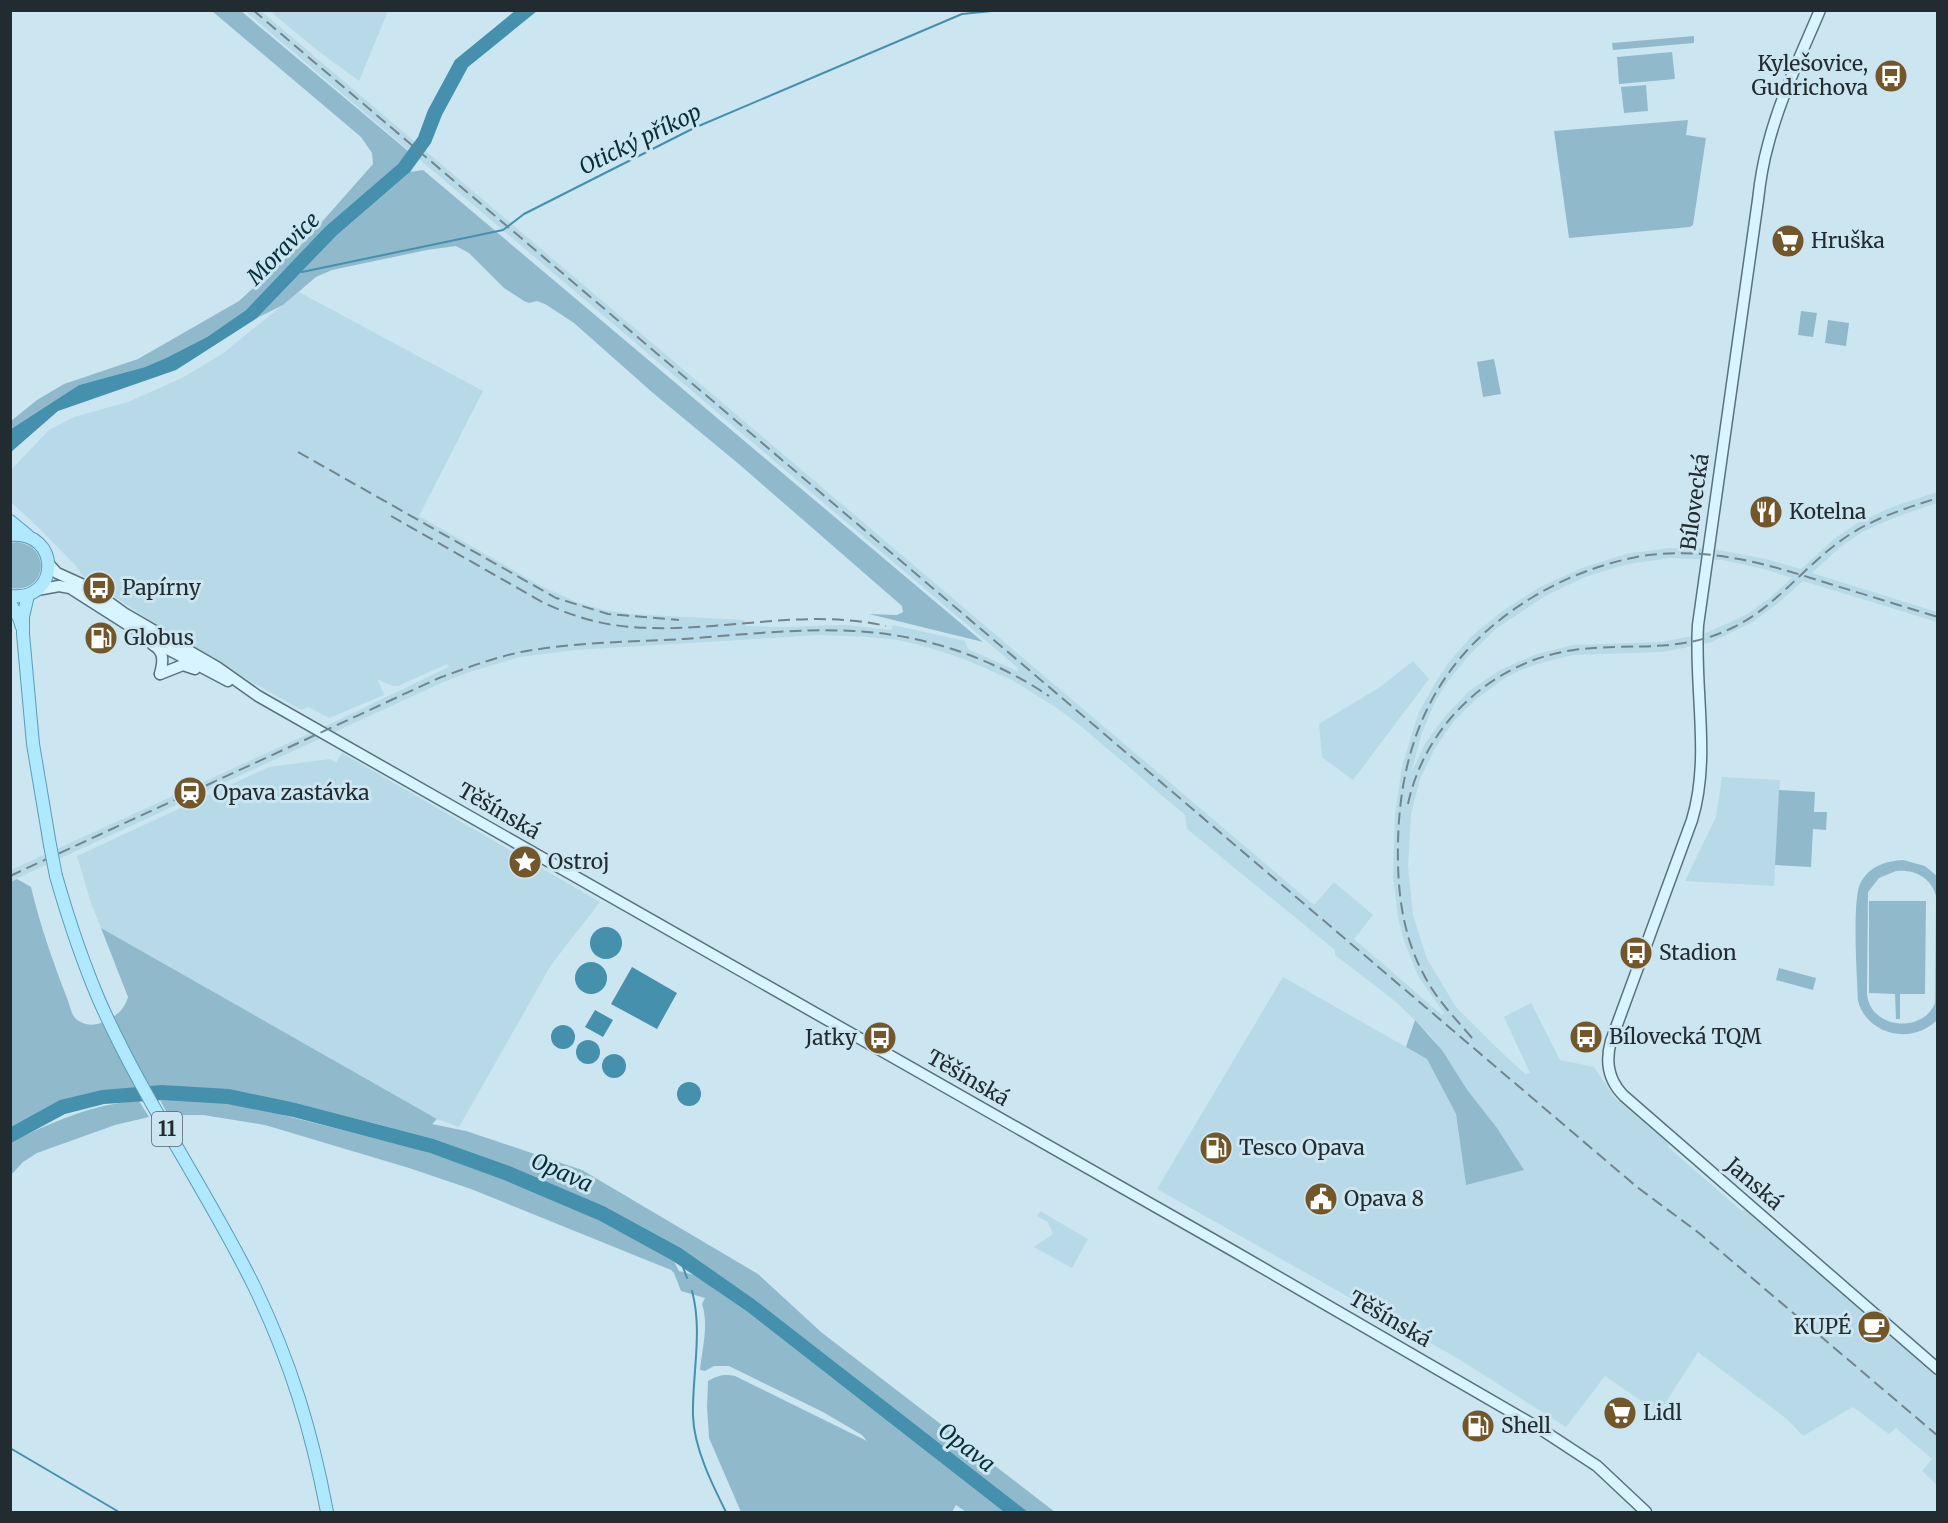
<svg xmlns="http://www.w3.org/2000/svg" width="1948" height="1523" font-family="Merriweather,serif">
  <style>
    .built { fill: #b7d9e8; fill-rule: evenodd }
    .green { fill: #90bacc; fill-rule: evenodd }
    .water { fill: #4490ad }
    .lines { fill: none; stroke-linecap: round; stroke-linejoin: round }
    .stream { stroke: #4490ad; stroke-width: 2 }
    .secondary-casing { stroke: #5a727c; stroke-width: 13 }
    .primary-casing { stroke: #5c9cb6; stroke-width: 14 }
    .secondary { stroke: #d7f4ff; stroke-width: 10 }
    .primary { stroke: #b0e8fe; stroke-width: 12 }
    .rail { stroke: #72848c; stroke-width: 2; stroke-dasharray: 12 6; stroke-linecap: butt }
    .primary-bridge-casing { stroke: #5c9cb6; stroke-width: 14; stroke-linecap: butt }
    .primary-bridge { stroke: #b0e8fe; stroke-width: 12 }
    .labels { text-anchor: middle; stroke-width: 6; stroke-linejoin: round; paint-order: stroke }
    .shield { fill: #cbe6f1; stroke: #55646a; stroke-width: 1.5 }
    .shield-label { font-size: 20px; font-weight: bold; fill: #222c30 }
    .poi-label { font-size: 21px; fill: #222c30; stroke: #cbe6f1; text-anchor: start }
    .street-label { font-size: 21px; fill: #222c30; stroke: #cbe6f1 }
    .water-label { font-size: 22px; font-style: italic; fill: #092e3b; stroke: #cbe6f1 }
  </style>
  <rect width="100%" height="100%" fill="#cbe6f1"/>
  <g class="built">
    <path d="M245 11H261L1314 905 1334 882 1373 915 1354 939 1442 1015 1444 1013 1418 976 1403 938 1398 917 1393 877 1395 814 1402 767 1418 714 1437 680 1449 662 1474 634 1504 610 1540 587 1582 568 1626 554 1669 548H1708L1766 559 1801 569 1834 539 1859 522 1892 507 1937 492V503L1896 517 1864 531 1840 547 1812 573 1937 612V622L1803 581 1777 604 1751 623 1709 643 1663 652 1573 655 1537 664 1521 670 1505 678 1476 699 1454 721 1435 748 1420 779 1411 814 1408 866 1413 915 1427 959 1456 1007 1500 1051 1525 1074 1530 1073 1504 1017 1531 1003 1560 1060 1594 1067 1614 1097 1669 1144 1668 1147 1742 1211 1745 1209 1826 1278 1937 1378V1485L1922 1471 1932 1459 1896 1428 1889 1434 1853 1407 1803 1436 1787 1419 1698 1352 1659 1413 1605 1376 1566 1427 1457 1358 1157 1189 1283 977 1427 1059 1456 1114 1466 1185 1468 1091 1442 1050 1430 1035 1395 1001 1335 955V950L1187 829 1185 815 1082 727 1057 708 1012 680 964 659 927 647 898 640 869 637 819 635 575 650 520 657 466 673 441 683 11 881V870L328 725 449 667 447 664 398 686H392L377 679 384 695 329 718 308 707 301 710 187 645 82 575 76 566 41 530 11 502 10 471 49 430 74 417 128 402 182 378 222 354 299 292 483 391 419 516 541 586 576 602 604 610 630 614 744 620 745 626 781 627 846 625 891 630 893 625 965 641 968 649 1017 671 1018 668ZM1670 558 1722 560 1764 569 1792 578 1771 597 1746 615 1706 633 1662 642 1572 645 1534 655 1500 670 1469 691 1446 715 1426 742 1411 773 1422 733 1434 704 1445 685 1469 655 1497 628 1545 596 1585 577 1628 564Z"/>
    <polygon points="270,11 388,11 359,81 313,47"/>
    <polygon points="1413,661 1429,679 1353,780 1322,757 1319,724 1380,687"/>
    <polygon points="342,753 600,902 551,965 459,1127 437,1119 101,928 91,903 77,856 269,767 330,759 336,763"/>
    <polygon points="1722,777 1780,780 1774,886 1685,881 1716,817"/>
    <polygon points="1040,1211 1088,1239 1072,1268 1034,1247 1053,1234 1048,1222 1037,1216"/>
  </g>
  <g class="green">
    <polygon points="212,11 241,11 408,151 398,164 325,227 246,310 207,337 166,358 145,367 79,385 11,429 11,421 37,400 64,384 138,359 239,301 305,241 373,164 372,153 361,137"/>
    <polygon points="1694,36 1694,43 1613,50 1612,43"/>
    <polygon points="1672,52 1675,79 1619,84 1617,57"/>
    <polygon points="1646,85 1648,111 1624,113 1621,87"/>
    <polygon points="1688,120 1686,135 1706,138 1693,225 1690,227 1569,238 1554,131"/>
    <polygon points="423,170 983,642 869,614 897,615 903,612 902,606 740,465 653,393 574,323 545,304 537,301 529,303 524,301 504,288 469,253 456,246 427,250 332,270 316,277 283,305 257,318 337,235 410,172"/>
    <polygon points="1801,311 1817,313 1813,337 1798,335"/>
    <polygon points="1828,320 1849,323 1846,346 1825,343"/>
    <polygon points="1494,359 1501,394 1483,397 1477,362"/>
    <path d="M17 542C53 547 46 594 11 588L10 543Z"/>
    <polygon points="1779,790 1815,792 1814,812 1827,812 1826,830 1813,829 1811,867 1775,865"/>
    <path d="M1903 860 1925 866 1937 876 1938 1019C1913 1046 1867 1035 1858 1001 1857 977 1852 902 1860 884 1868 867 1885 861 1903 860ZM1896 871C1914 869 1931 877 1936 896L1935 1003C1923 1034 1870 1029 1867 994L1868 892 1879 878Z"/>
    <path d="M17 879 31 887C40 925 53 962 67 998 70 1005 71 1014 76 1019 84 1026 94 1026 103 1022 115 1017 124 1011 128 997L101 928 437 1119 432 1124 466 1131 582 1170 758 1274 821 1332 1055 1512H1028L754 1299 681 1248 604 1206 510 1166 434 1139 296 1103 162 1085 11 1127 10 882Z"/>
    <polygon points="1869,901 1926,901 1925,994 1900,994 1900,1019 1896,1019 1895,994 1869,993"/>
    <polygon points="1779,968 1816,978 1813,990 1776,980"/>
    <polygon points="1415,1020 1442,1050 1468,1091 1497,1128 1524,1170 1466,1185 1456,1114 1427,1059 1406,1047"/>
    <path d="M159 1098 219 1102 271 1112 421 1150 494 1175 583 1212 674 1261 679 1271 694 1275 745 1310 1004 1512H966L956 1505 952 1512H741L709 1438 707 1407 708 1381C719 1375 724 1374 735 1376L867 1441 862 1435 823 1412 729 1366H714L705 1371 700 1370C702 1349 709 1325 702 1304L705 1298 681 1291 674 1273 671 1270 471 1189 409 1168 265 1125 203 1115H168Z"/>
    <path d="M139 1101 149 1117 115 1125 37 1153 23 1162 11 1175V1142C51 1123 94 1103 139 1101Z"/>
  </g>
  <g class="water">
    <polygon points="516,10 537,11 468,67 442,115 431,143 410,172 337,235 257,318 176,370 58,411 11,452 11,429 79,385 145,367 166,358 207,337 246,310 325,227 398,164 418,137 428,110 455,60"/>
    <circle cx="606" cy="943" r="16"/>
    <circle cx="591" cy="978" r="16"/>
    <polygon points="632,967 677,993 657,1029 611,1004"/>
    <polygon points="595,1010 613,1020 603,1037 585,1027"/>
    <circle cx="563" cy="1037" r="12"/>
    <circle cx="588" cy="1052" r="12"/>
    <circle cx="614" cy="1066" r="12"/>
    <circle cx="689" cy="1094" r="12"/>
    <polygon points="162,1085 229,1089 296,1103 434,1139 510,1166 604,1206 681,1248 754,1299 1028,1512 1004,1512 745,1310 673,1261 598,1220 504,1180 430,1153 293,1117 227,1104 162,1100 104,1104 65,1114 11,1143 11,1127 60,1100 102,1090"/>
  </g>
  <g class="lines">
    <g class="stream">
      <polyline points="302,272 503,230 524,214 694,128 962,14 1002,10"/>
      <polyline points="683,1267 687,1278"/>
      <path d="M692 1291C703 1331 692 1375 693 1416 694 1448 712 1484 726 1512"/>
      <polyline points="10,1448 119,1512"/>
    </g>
    <g class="secondary-casing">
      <g id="secondary">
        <path d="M1820 10C1801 55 1780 98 1768 145 1763 163 1760 181 1758 200L1698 625C1694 689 1711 758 1692 820L1611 1041C1605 1062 1608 1080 1624 1096L1938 1369"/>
        <polyline points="48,563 57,573 88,587 124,613 217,667 258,696 1230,1249 1539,1428 1597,1466 1646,1512"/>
        <polyline points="37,590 59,586 70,588 158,644 228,681"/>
        <path d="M153 645C165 652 163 662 160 674"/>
        <polyline points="160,674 183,665 195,669"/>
      </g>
    </g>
    <g class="primary-casing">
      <g id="primary">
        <polyline points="10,521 27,535"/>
        <path d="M10 535C61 530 61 602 10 596"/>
        <polyline points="28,595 23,617 23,634 33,744 50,845"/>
        <polyline points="10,603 19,618 22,627"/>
        <path d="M56 876C68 918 82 960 99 1000 143 1100 207 1190 255 1288 291 1363 312 1432 327 1512"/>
      </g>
    </g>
    <use href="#secondary" class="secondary"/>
    <use href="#primary" class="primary"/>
    <g class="rail">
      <polyline points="253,10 1637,1187 1699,1233 1938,1436"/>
      <polyline points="298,452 556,598 608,614 679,620"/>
      <path d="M391 516 544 603C572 616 601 625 632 627 717 634 802 607 886 626"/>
      <path d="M1408 804C1425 724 1493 661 1574 650 1631 642 1678 655 1734 627 1775 607 1802 569 1839 542 1868 520 1903 509 1938 498"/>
      <path d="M10 876 439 678C466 668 493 658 521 652 575 642 630 642 684 639 740 635 797 628 853 631 922 634 991 657 1049 696"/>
      <path d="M1472 1038C1455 1018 1436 999 1424 975 1402 935 1397 889 1398 843 1400 736 1440 653 1533 597 1566 577 1603 563 1642 556 1707 546 1768 564 1830 584 1866 595 1902 606 1938 617"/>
    </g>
    <g class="primary-bridge-casing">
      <polyline id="primary-bridge" points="50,845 56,876"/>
    </g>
    <use href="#primary-bridge" class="primary-bridge"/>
  </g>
  <defs>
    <g id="bus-disc" transform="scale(1.725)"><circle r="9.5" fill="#73562a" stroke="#cbe6f1"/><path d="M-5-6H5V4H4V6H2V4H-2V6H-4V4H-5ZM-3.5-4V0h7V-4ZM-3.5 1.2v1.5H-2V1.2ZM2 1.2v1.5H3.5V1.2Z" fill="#fff"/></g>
    <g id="supermarket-disc" transform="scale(1.725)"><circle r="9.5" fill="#73562a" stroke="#cbe6f1"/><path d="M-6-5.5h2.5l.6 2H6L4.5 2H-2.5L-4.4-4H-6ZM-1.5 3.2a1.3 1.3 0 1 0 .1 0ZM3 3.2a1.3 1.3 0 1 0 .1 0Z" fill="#fff"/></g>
    <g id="restaurant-disc" transform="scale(1.725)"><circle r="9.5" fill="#73562a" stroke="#cbe6f1"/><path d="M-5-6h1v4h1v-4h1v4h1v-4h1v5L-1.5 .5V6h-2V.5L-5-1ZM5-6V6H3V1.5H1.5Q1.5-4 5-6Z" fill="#fff"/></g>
    <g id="fuel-disc" transform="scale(1.725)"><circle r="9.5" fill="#73562a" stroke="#cbe6f1"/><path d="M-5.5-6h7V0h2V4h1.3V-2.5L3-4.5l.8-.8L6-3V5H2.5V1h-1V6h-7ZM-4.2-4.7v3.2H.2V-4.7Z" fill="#fff"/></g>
    <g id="station-disc" transform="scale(1.725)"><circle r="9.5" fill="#73562a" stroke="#cbe6f1"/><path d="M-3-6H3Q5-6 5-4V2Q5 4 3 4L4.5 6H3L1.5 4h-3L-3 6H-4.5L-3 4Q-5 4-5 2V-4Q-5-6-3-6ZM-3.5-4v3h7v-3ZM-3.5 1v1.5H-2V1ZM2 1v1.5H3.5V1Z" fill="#fff"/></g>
    <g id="sight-disc" transform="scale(1.725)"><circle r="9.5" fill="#73562a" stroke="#cbe6f1"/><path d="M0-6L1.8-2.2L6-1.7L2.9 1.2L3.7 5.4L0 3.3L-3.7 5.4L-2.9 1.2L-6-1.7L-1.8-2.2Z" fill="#fff"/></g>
    <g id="civic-disc" transform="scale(1.725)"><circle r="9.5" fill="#73562a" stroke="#cbe6f1"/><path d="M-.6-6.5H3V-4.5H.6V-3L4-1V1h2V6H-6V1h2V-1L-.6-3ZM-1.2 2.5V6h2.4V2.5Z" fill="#fff"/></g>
    <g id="cafe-disc" transform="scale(1.725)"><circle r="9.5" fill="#73562a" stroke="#cbe6f1"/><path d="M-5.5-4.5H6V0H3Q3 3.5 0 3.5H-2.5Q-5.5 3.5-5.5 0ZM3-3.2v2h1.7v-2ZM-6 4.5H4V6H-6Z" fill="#fff"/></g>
  </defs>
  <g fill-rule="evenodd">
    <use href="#bus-disc" x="1891" y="76"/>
    <use href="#supermarket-disc" x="1788" y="241"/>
    <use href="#restaurant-disc" x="1766" y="512"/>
    <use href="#bus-disc" x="99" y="588"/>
    <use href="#fuel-disc" x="101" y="638"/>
    <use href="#station-disc" x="190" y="793"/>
    <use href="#sight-disc" x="525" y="862"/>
    <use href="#bus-disc" x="1636" y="953"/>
    <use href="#bus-disc" x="1586" y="1037"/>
    <use href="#bus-disc" x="880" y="1038"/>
    <use href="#fuel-disc" x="1216" y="1148"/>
    <use href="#civic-disc" x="1321" y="1199"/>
    <use href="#cafe-disc" x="1874" y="1327"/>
    <use href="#supermarket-disc" x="1620" y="1413"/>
    <use href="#fuel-disc" x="1478" y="1426"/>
  </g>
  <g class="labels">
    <rect class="shield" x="152" y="1112" width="30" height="34" rx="4.5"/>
    <g class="shield-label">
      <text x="167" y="1136">11</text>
    </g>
    <g class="poi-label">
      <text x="1868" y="71" text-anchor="end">Kylešovice,<tspan x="1868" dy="24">Gudrichova</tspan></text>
      <text x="1811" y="248">Hruška</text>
      <text x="1789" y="519">Kotelna</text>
      <text x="122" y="595">Papírny</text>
      <text x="124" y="645">Globus</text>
      <text x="213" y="800">Opava zastávka</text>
      <text x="548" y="869">Ostroj</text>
      <text x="1659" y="960">Stadion</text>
      <text x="1609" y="1044">Bílovecká TQM</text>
      <text x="857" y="1045" text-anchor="end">Jatky</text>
      <text x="1239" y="1155">Tesco Opava</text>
      <text x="1344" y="1206">Opava 8</text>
      <text x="1851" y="1334" text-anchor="end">KUPÉ</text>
      <text x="1643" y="1420">Lidl</text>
      <text x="1501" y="1433">Shell</text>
    </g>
    <g class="street-label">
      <text transform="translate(1695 502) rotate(-82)" y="7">Bílovecká</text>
      <text transform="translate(499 811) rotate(30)" y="7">Těšínská</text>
      <text transform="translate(968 1078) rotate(30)" y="7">Těšínská</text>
      <text transform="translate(1754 1184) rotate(41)" y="7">Janská</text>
      <text transform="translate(1390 1319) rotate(30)" y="7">Těšínská</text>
    </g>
    <g class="water-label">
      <text transform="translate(640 139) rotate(-26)" y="8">Otický příkop</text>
      <text transform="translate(283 248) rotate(-45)" y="8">Moravice</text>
      <text transform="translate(562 1172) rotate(24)" y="8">Opava</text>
      <text transform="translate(967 1447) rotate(38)" y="8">Opava</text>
    </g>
  </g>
  <rect width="1948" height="1523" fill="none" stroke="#222c30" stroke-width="24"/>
</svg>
